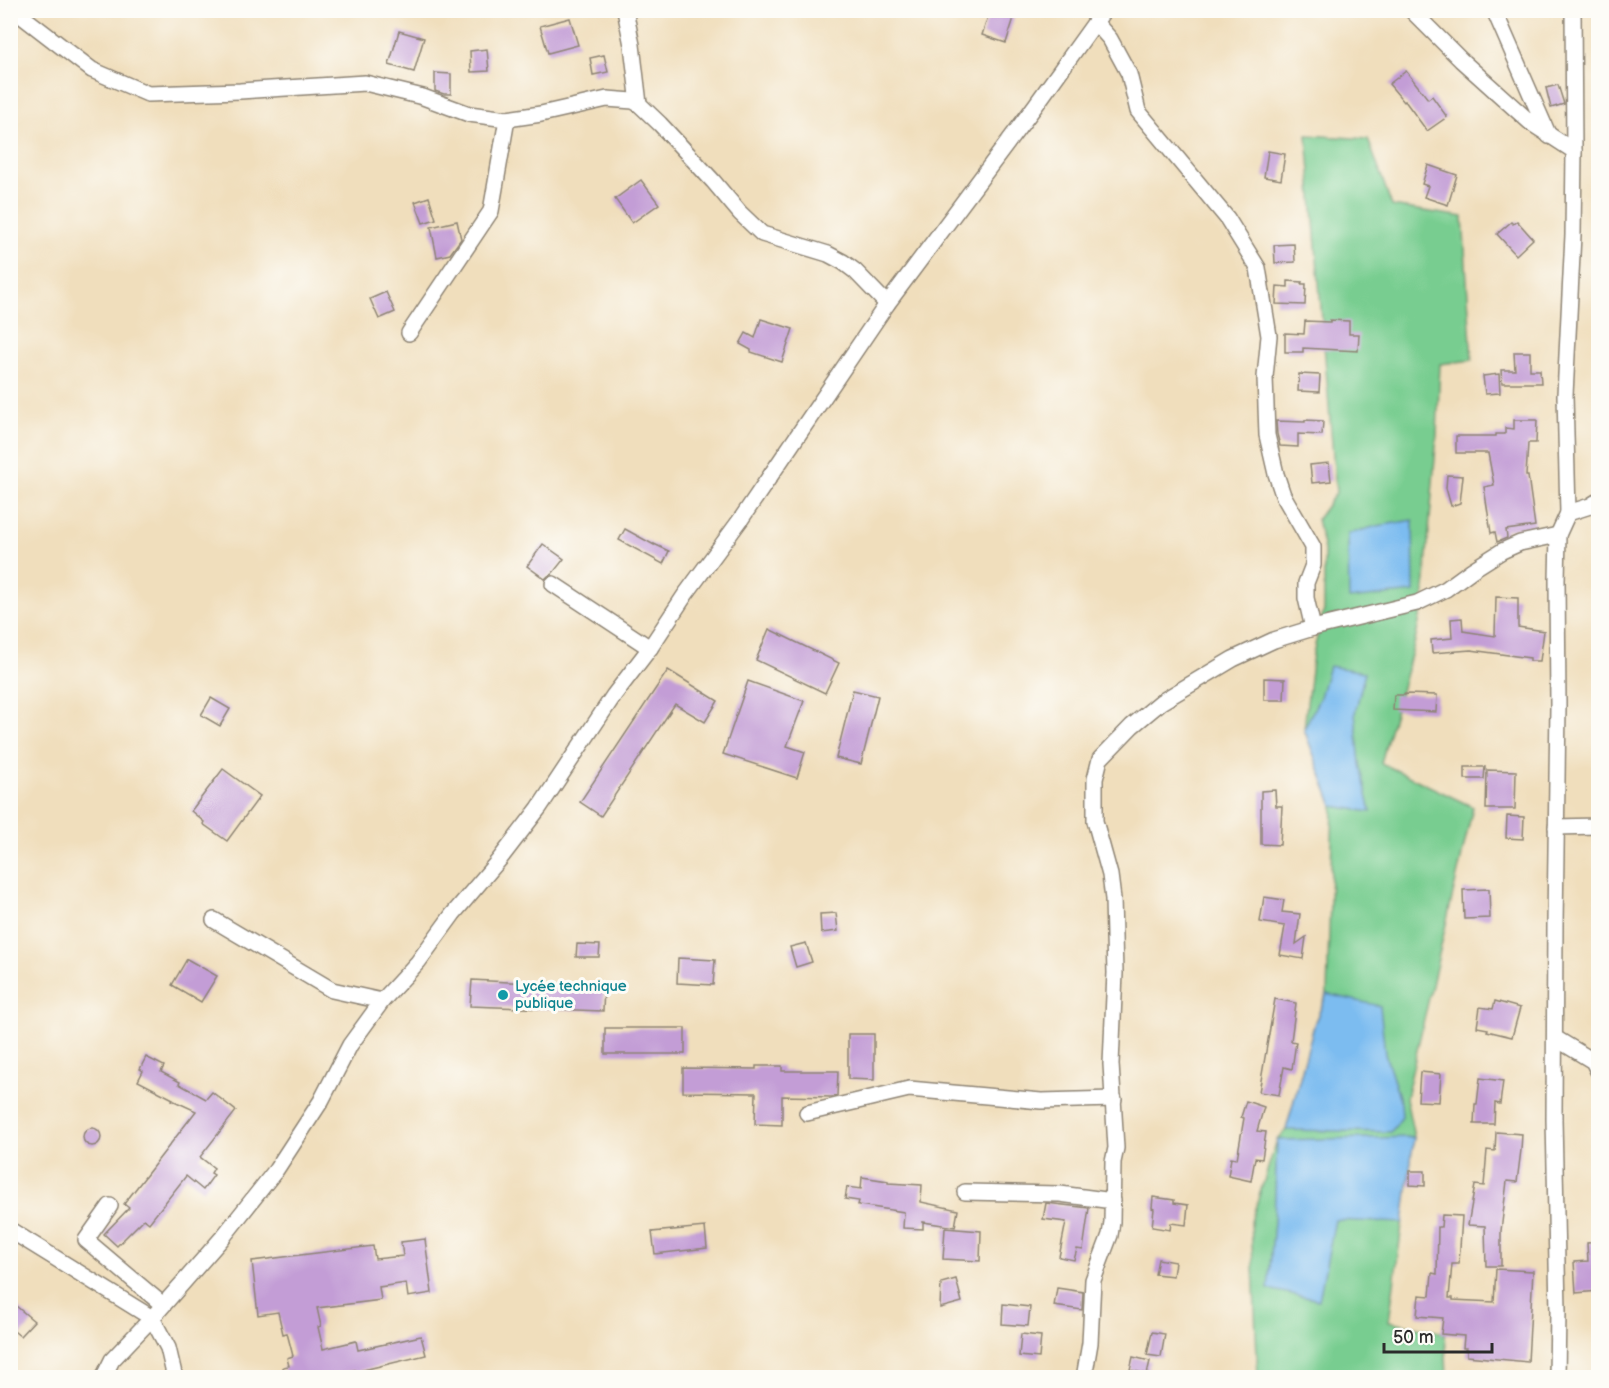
<svg xmlns="http://www.w3.org/2000/svg" width="1609" height="1388" font-family="'Balsamiq Sans',sans-serif">
  <style>
    .green { fill: #78cd90; stroke: #527c5e; stroke-width: 1.5 }
    .water { fill: #7bbcf0; stroke: #53748e; stroke-width: 1.5 }
    .building { fill: #c39dd6 }
    .lines { fill: none; stroke-linecap: round; stroke-linejoin: round }
    .minor-casing { stroke: #8e8474; stroke-width: 18 }
    .minor { stroke: #fff; stroke-width: 15 }
    .culture-dot { fill: #0f9aa8; stroke: #fdfcf7; stroke-width: 2 }
    .labels { text-anchor: middle; stroke-width: 6; stroke-linejoin: round; paint-order: stroke }
    .culture-label { font-size: 15px; fill: #0d838f; stroke: #fdfcf7; text-anchor: start }
  </style>
  <rect width="100%" height="100%" fill="#fdfcf7"/>
  <filter id="ink" filterUnits="userSpaceOnUse"><feTurbulence type="fractalNoise" baseFrequency=".0167" numOctaves="2"/><feDisplacementMap in="SourceGraphic" scale="12" xChannelSelector="R" yChannelSelector="G"/><feConvolveMatrix kernelMatrix="1 2 1 2 8 2 1 2 1" color-interpolation-filters="sRGB"/></filter>
  <filter id="wash" filterUnits="userSpaceOnUse"><feTurbulence type="fractalNoise" baseFrequency=".008" numOctaves="4" result="noise"/><feDisplacementMap in="SourceGraphic" scale="24" xChannelSelector="R" yChannelSelector="G"/><feGaussianBlur stdDeviation="1.35" result="paint"/><feColorMatrix in="noise" values="0 0 0 0 0 0 0 0 0 0 0 0 0 0 0 0 0 1.4 0 .05"/><feComposite in="paint" operator="in"/></filter>
  <g filter="url(#wash)">
    <rect width="100%" height="100%" fill="#f0debc"/>
    <polygon class="green" points="1307,135 1368,139 1392,206 1463,217 1472,360 1440,364 1437,434 1423,603 1416,637 1381,763 1473,807 1406,1098 1414,1137 1389,1321 1445,1333 1447,1377 1258,1377 1251,1221 1277,1140 1286,1130 1315,1022 1327,994 1333,806 1304,729 1313,653 1324,610 1324,550 1317,519 1336,493"/>
    <g class="water">
      <polygon points="1413,520 1414,592 1349,599 1348,534 1377,526"/>
      <polygon points="1329,666 1365,672 1355,713 1360,764 1371,812 1333,806 1304,729 1320,697"/>
      <polygon points="1327,994 1380,1006 1385,1054 1401,1103 1402,1117 1391,1132 1286,1130 1315,1022"/>
      <polygon points="1414,1137 1403,1223 1335,1220 1319,1300 1268,1289 1274,1222 1277,1140"/>
    </g>
    <g id="blocks">
      <g class="building">
        <polygon points="990,10 1014,18 1006,43 982,35"/>
        <polygon points="570,18 578,45 548,53 540,26"/>
        <polygon points="399,31 424,38 414,72 389,65"/>
        <polygon points="487,49 489,71 471,72 470,51"/>
        <polygon points="604,55 608,72 593,75 590,58"/>
        <polygon points="1406,71 1428,99 1432,96 1447,117 1427,131 1405,101 1404,102 1389,84"/>
        <polygon points="435,73 451,74 451,94 444,94 435,91"/>
        <polygon points="1558,85 1564,104 1551,108 1546,88"/>
        <polygon points="1268,151 1285,154 1281,180 1264,177"/>
        <polygon points="1428,165 1457,175 1448,205 1424,197 1428,186 1422,184"/>
        <polygon points="641,180 659,204 632,223 615,199"/>
        <polygon points="429,197 436,219 423,223 415,202"/>
        <polygon points="457,221 461,239 450,254 437,257 431,227"/>
        <polygon points="1517,221 1533,239 1516,255 1497,234 1511,222 1513,224"/>
        <polygon points="1294,244 1295,262 1275,263 1274,245"/>
        <polygon points="1288,281 1302,282 1301,284 1306,284 1305,305 1276,304 1277,286 1288,287"/>
        <polygon points="386,292 395,312 379,319 370,299"/>
        <polygon points="761,319 793,329 782,362 751,352 751,350 740,344 746,333 755,338"/>
        <polygon points="1330,320 1349,321 1349,334 1359,334 1358,351 1303,348 1303,352 1285,352 1285,333 1304,334 1305,321 1330,322"/>
        <polygon points="1514,352 1530,352 1530,370 1540,370 1541,383 1502,383 1501,370 1515,370"/>
        <polygon points="1299,374 1320,375 1319,392 1298,391"/>
        <polygon points="1499,374 1500,393 1485,394 1483,376"/>
        <polygon points="1305,420 1323,421 1322,435 1298,434 1298,447 1280,446 1277,434 1276,421 1305,422"/>
        <polygon points="1514,420 1537,420 1536,443 1528,443 1526,476 1528,476 1535,526 1506,530 1507,538 1497,542 1495,532 1491,533 1484,487 1494,485 1488,453 1456,453 1456,436 1496,436 1496,434 1505,434 1505,428 1514,429"/>
        <polygon points="1329,463 1331,481 1312,483 1310,465"/>
        <polygon points="1447,475 1463,476 1460,503 1451,506 1446,488"/>
        <polygon points="625,529 654,545 654,544 669,551 663,564 619,540"/>
        <polygon points="543,544 564,559 552,574 548,576 545,579 527,566"/>
        <polygon points="1496,597 1518,598 1518,627 1544,631 1540,661 1530,661 1530,658 1471,650 1432,653 1431,640 1452,638 1451,619 1462,618 1463,631 1495,636"/>
        <polygon points="769,629 839,663 825,693 756,660"/>
        <polygon points="668,670 718,701 705,722 675,704 601,816 580,802"/>
        <polygon points="1264,678 1285,679 1284,700 1264,700"/>
        <polygon points="748,681 804,701 787,746 805,752 797,778 723,754"/>
        <polygon points="853,690 878,696 861,764 836,758"/>
        <polygon points="1405,694 1437,695 1436,712 1393,710 1394,695 1405,695"/>
        <polygon points="211,698 230,709 220,726 201,715"/>
        <polygon points="1465,767 1485,767 1484,779 1465,779"/>
        <polygon points="223,769 260,796 227,841 203,824 204,822 191,811"/>
        <polygon points="1487,770 1516,771 1515,809 1486,809"/>
        <polygon points="1275,790 1276,806 1282,806 1280,845 1261,844 1261,791"/>
        <polygon points="1507,816 1524,817 1523,839 1506,838"/>
        <polygon points="1489,889 1490,918 1464,919 1463,890"/>
        <polygon points="1264,897 1284,900 1282,912 1300,914 1296,944 1306,937 1303,959 1280,955 1285,926 1260,922"/>
        <polygon points="836,913 838,931 821,933 820,914"/>
        <polygon points="806,943 812,962 796,967 790,947"/>
        <polygon points="577,944 600,945 599,957 576,957"/>
        <polygon points="678,958 715,960 713,985 677,983"/>
        <polygon points="187,959 217,976 201,1002 172,985"/>
        <polygon points="472,980 604,987 603,1011 470,1006"/>
        <polygon points="1275,999 1296,1003 1291,1041 1296,1042 1292,1069 1284,1067 1279,1095 1259,1092"/>
        <polygon points="1495,1001 1520,1008 1512,1037 1487,1031 1488,1029 1477,1027 1480,1007 1493,1009"/>
        <rect x="605" y="1028" width="80" height="26"/>
        <polygon points="848,1034 874,1034 874,1080 848,1079"/>
        <polygon points="146,1057 164,1066 161,1072 180,1082 179,1084 206,1099 212,1092 236,1111 200,1157 214,1168 211,1173 214,1175 203,1190 186,1176 149,1223 144,1219 117,1246 104,1234 129,1208 124,1204 196,1111 172,1100 173,1099 138,1081 143,1071 140,1069"/>
        <polygon points="756,1066 782,1066 782,1071 838,1071 837,1096 832,1097 782,1096 782,1125 755,1124 756,1093 683,1092 683,1068 756,1069"/>
        <polygon points="1420,1072 1441,1074 1439,1102 1418,1101"/>
        <polygon points="1480,1078 1503,1081 1500,1104 1495,1103 1494,1124 1474,1124 1475,1104 1477,1104"/>
        <polygon points="1246,1101 1264,1107 1257,1131 1266,1132 1262,1159 1255,1158 1251,1181 1228,1176 1231,1158 1237,1159 1244,1118 1241,1117"/>
        <circle cx="92" cy="1137" r="9"/>
        <polygon points="1496,1132 1522,1134 1521,1150 1517,1182 1507,1181 1501,1231 1501,1266 1486,1266 1485,1226 1468,1225 1475,1185 1484,1186 1487,1150 1495,1151"/>
        <polygon points="1410,1171 1425,1171 1425,1186 1410,1185"/>
        <polygon points="862,1177 888,1181 888,1183 922,1185 921,1202 958,1210 955,1227 923,1222 923,1229 903,1228 904,1212 858,1205 859,1201 845,1199 847,1187 861,1189"/>
        <polygon points="1153,1197 1174,1200 1174,1203 1188,1205 1186,1225 1171,1223 1170,1230 1152,1227 1154,1209 1152,1208"/>
        <polygon points="1046,1203 1089,1208 1083,1250 1077,1249 1074,1260 1059,1257 1066,1222 1043,1219"/>
        <polygon points="1442,1215 1462,1216 1459,1264 1452,1264 1449,1298 1453,1298 1453,1300 1494,1302 1496,1269 1533,1271 1528,1362 1467,1356 1467,1348 1463,1348 1464,1336 1441,1334 1443,1318 1417,1316 1419,1295 1430,1296 1432,1273 1437,1274 1438,1227 1441,1227"/>
        <polygon points="705,1227 707,1248 655,1254 652,1232"/>
        <polygon points="945,1228 981,1231 980,1261 943,1259"/>
        <polygon points="425,1239 432,1293 408,1297 406,1283 379,1287 381,1300 317,1308 321,1326 318,1327 323,1349 356,1341 358,1350 421,1336 426,1355 355,1372 355,1370 323,1377 285,1377 283,1367 289,1366 287,1358 293,1356 287,1333 283,1334 278,1312 258,1315 252,1261 373,1246 375,1259 403,1256 401,1242"/>
        <polygon points="1599,1242 1599,1291 1576,1293 1574,1262 1588,1261 1587,1243"/>
        <polygon points="1158,1259 1175,1262 1173,1276 1155,1274"/>
        <polygon points="956,1279 962,1302 940,1308 941,1283"/>
        <polygon points="1057,1288 1083,1292 1082,1310 1054,1306"/>
        <polygon points="10,1301 34,1321 20,1336 10,1328"/>
        <polygon points="1003,1304 1030,1307 1028,1326 1002,1324"/>
        <polygon points="1152,1332 1165,1334 1161,1357 1147,1355"/>
        <polygon points="1021,1334 1041,1336 1039,1358 1019,1356"/>
        <polygon points="1133,1357 1150,1361 1147,1374 1130,1370"/>
      </g>
    </g>
  </g>
  <g filter="url(#ink)">
    <use href="#blocks" fill-opacity="0" stroke="#8e8474" stroke-width="1.5"/>
    <g class="lines">
      <g class="minor-casing">
        <g id="minor">
          <polyline points="14,10 92,70 148,94 240,91 365,83 423,97 469,114 507,119 541,114 607,99 633,101 639,104 660,124 713,181 740,213 762,234 828,254 843,262 855,271 887,304"/>
          <polyline points="625,10 632,45 639,104"/>
          <polyline points="1411,10 1461,60 1531,123 1574,151 1573,235 1565,395 1568,513 1558,535 1557,580 1558,706 1555,924 1554,1119 1558,1311 1557,1378"/>
          <polyline points="1494,10 1549,136"/>
          <polyline points="1573,10 1574,151"/>
          <polyline points="1095,22 1110,39 1129,74 1138,111 1227,218 1258,268 1269,336 1265,377 1267,435 1276,474 1283,495 1313,547 1313,565 1306,583 1306,598 1313,628"/>
          <polyline points="409,333 491,211 507,119"/>
          <polyline points="1568,513 1590,506 1598,501"/>
          <polyline points="553,584 650,648"/>
          <polyline points="1556,827 1598,826"/>
          <polyline points="214,920 332,990 382,1001"/>
          <polyline points="1555,1038 1593,1061 1598,1071"/>
          <polyline points="807,1113 909,1089 1041,1101 1114,1099"/>
          <polyline points="965,1192 1060,1194 1113,1201"/>
          <polyline points="110,1206 86,1240 163,1305"/>
          <polyline points="10,1230 152,1318 168,1348 175,1378"/>
          <polyline points="103,1378 112,1360 152,1318 223,1237 276,1170 321,1101 350,1045 382,1001 418,962 453,914 499,860 539,808 614,695 650,648 685,595 741,519 887,304 1035,106 1104,10"/>
          <polyline points="1084,1378 1090,1343 1093,1280 1110,1235 1112,1222 1113,1162 1116,1148 1111,1064 1115,973 1113,899 1110,875 1095,821 1095,779 1100,759 1132,726 1161,702 1233,659 1274,640 1313,628 1417,603 1446,589 1472,570 1502,551 1520,543 1558,535"/>
        </g>
      </g>
      <use href="#minor" class="minor"/>
    </g>
  </g>
  <circle class="culture-dot" cx="503" cy="995" r="6"/>
  <g class="labels">
    <g class="culture-label">
      <text x="515" y="991">Lycée technique<tspan x="515" dy="17">publique</tspan></text>
    </g>
  </g>
  <rect width="1609" height="1388" fill="none" stroke="#fdfcf7" stroke-width="36"/>
  <path d="M1384 1343v9h108v-9" fill="none" stroke="#2b2b2b" stroke-width="3"/>
  <text x="1393" y="1343" font-size="18" fill="#2b2b2b" stroke="#fdfcf7" stroke-width="4.5" paint-order="stroke">50 m</text>
</svg>
